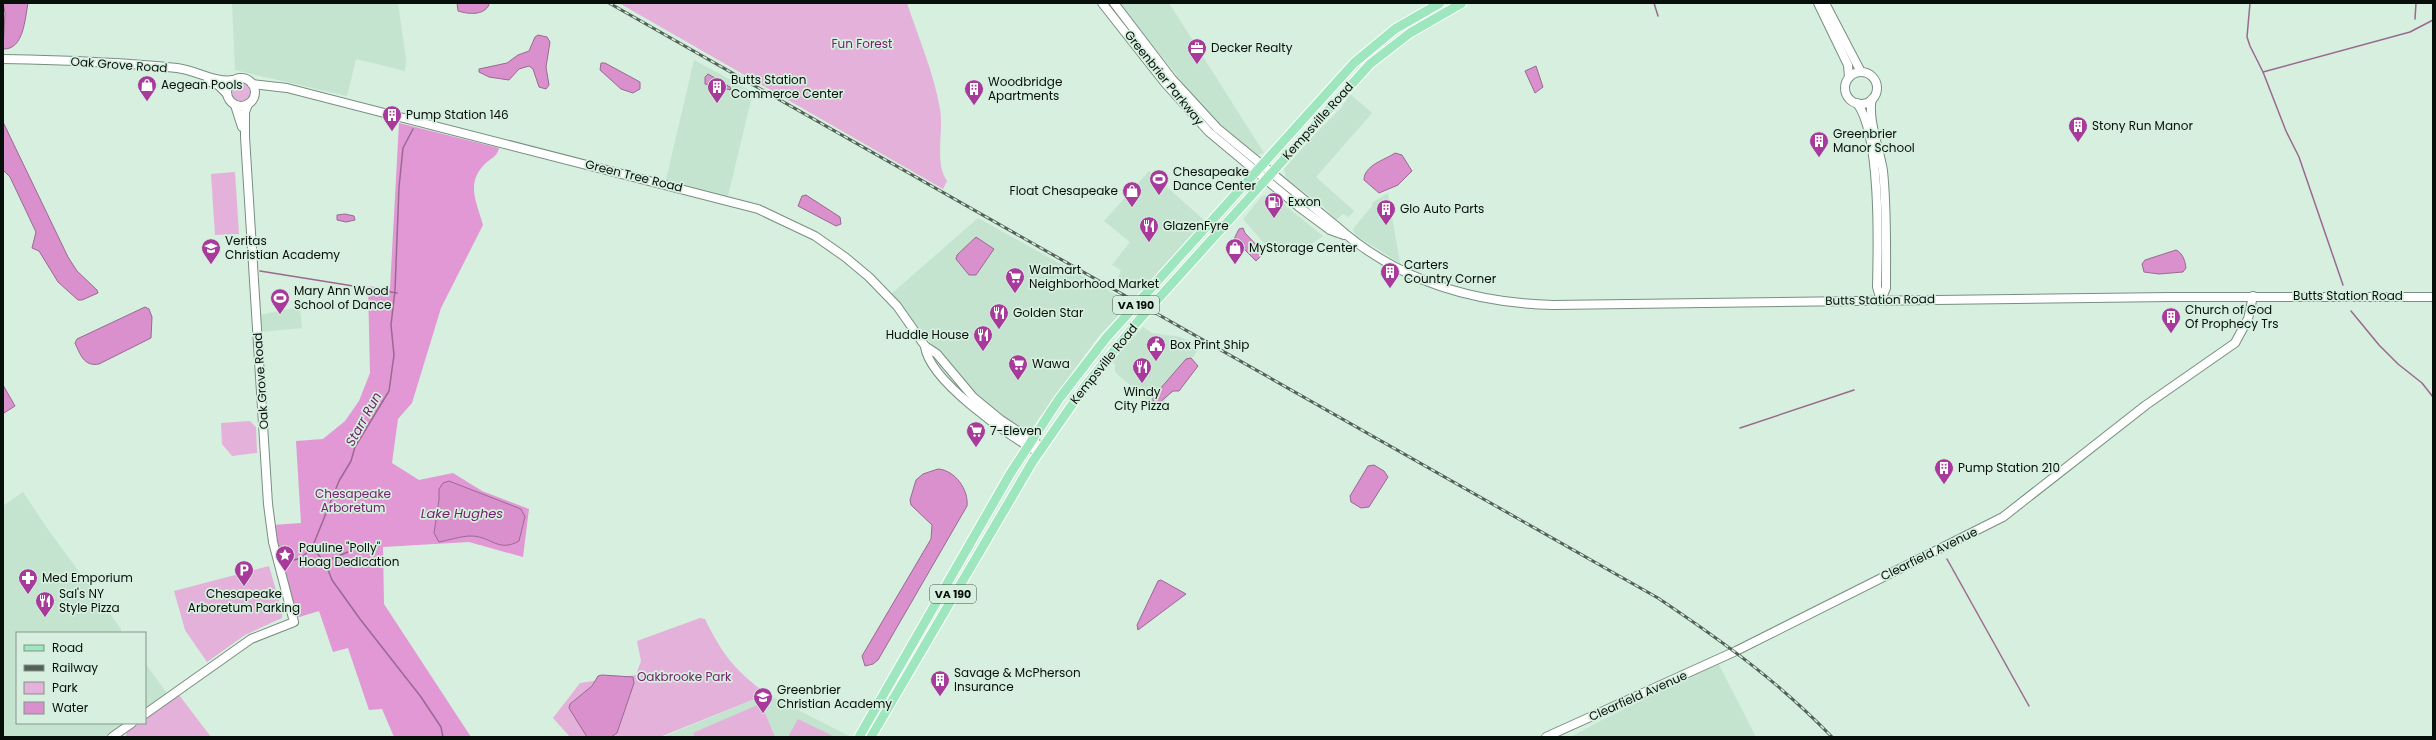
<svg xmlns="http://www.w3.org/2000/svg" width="2436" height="740" font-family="Poppins,sans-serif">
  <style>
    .built { fill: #c4e4cf }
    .green { fill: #e3b1da }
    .forest { fill: #e198d5 }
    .water { fill: #d990cd; stroke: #9a6992 }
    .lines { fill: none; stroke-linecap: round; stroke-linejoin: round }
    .stream { stroke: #9a6992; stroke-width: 1.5 }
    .secondary-casing { stroke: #788f80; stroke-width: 10 }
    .primary-casing { stroke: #fff; stroke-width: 11 }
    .secondary { stroke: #fff; stroke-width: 8 }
    .primary { stroke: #9de6be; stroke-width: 9 }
    .rail-casing { stroke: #536157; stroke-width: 3 }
    .rail { stroke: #d6efde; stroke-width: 1.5; stroke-dasharray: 4.5; stroke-linecap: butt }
    .labels { text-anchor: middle; stroke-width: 3.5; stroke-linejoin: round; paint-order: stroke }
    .shield { fill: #d6efde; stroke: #45524a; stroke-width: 1 }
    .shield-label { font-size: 11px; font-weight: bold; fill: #070f0a }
    .park-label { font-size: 12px; fill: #76216d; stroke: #d6efde }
    .poi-label { font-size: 12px; fill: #070f0a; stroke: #d6efde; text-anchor: start }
    .street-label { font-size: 12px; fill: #070f0a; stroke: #d6efde }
    .water-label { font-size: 13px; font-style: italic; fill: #75216c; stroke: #d6efde }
  </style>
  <rect width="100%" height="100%" fill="#d6efde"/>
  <g class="built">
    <polygon points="232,3 398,3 406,59 405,71 356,59 347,96 235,70"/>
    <polygon points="1119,3 1169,3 1264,153 1256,155 1252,153 1211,118"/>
    <polygon points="694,60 753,92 728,196 666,180"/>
    <polygon points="1350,94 1372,113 1316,177 1354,211 1349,217 1343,214 1336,220 1324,207 1286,178 1284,169 1314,135 1341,108"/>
    <polygon points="1149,171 1205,221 1143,291 1118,277 1121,270 1112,265 1130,242 1104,221"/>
    <polygon points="1388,193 1400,263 1355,235 1353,229 1372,206 1373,202"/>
    <polygon points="1272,195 1323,236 1310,245 1293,251 1271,251 1243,219 1262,196"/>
    <polygon points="978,218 1131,303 1098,337 1029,432 1026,433 1013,425 973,392 890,295"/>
    <polygon points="300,307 302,328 260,332 259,315"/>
    <polygon points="1143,327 1152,333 1181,337 1193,343 1190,347 1197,351 1159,410 1115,372 1115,364 1112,361"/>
    <polygon points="23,492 47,528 121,629 121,633 17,633 17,723 132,723 112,737 3,737 3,506"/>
    <polygon points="145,663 169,696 145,713"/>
    <polygon points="1718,663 1756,737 1571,737 1600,721"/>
    <polygon points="767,694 851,737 663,737"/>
  </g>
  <g class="green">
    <path d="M619 3H907C918 37 934 73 940 109 944 131 934 163 947 181L943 189Z"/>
    <circle cx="241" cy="92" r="9"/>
    <polygon points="235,172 239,234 215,235 211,174"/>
    <polygon points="250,421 256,427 257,453 232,456 222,444 221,423"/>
    <polygon points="269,566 282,611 282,618 245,635 207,662 185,630 174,591"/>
    <path d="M700 618 705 619C722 654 735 671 767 694L660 737H570L553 718 580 683 636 675 641 661 637 641Z"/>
    <path d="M179 695 211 737H126C126 728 137 723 145 723V719Z"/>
    <polygon points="758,703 765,707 765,713 775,737 695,737 693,733 755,706"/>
    <polygon points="798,719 835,737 788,737"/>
  </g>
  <path class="forest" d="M399 123 499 148C498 155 492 158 487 162 465 182 476 200 483 225L441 308 412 403 398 419 392 463 419 480 453 473 482 491 529 509 523 557 469 542 383 547 384 604 471 737H394L382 709 369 710 348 648 333 652 319 611 296 618 273 525 301 523 296 441 323 439 345 421 359 401 370 373 368 286 390 289Z"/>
  <g class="water">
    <path d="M3 3H28C25 18 24 50 3 49L5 13Z"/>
    <path d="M457 3H488L489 5C483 16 468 14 458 11Z"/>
    <polygon points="538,35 547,37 550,42 546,67 549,85 546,89 539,87 533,69 529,66 519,69 509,80 489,77 479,72 479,69 507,63 518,55 529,51 535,37"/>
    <polygon points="601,63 605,63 640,82 640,89 633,93 621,89 600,70"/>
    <polygon points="1536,66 1543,87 1535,93 1525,71"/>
    <polygon points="708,74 730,87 731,90 705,84 705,77"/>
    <polygon points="3,122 68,257 77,271 97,290 98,293 82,300 78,300 58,282 39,251 32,248 36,232 10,177 3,170"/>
    <path d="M1395 153 1402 155 1412 171 1398 185 1379 193 1364 180C1364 165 1385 160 1395 153Z"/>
    <polygon points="806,195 840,217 841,224 836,226 798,206 802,196"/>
    <polygon points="345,214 354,216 355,220 346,222 337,220 337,215"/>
    <polygon points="1243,228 1245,233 1264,253 1256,261 1234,239 1239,229"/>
    <polygon points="976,237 994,249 976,275 969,275 956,259 957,255"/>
    <path d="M2176 250C2183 253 2185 261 2186 268L2183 272 2159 274 2144 272 2142 264 2145 260Z"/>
    <path d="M145 307 149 309 152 317 151 338 99 364C84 367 80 354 75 343L77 339Z"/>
    <polygon points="1191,358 1198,366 1179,391 1173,391 1159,403 1153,402 1153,397 1186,359"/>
    <polygon points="3,385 15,406 4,413 3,413"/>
    <polygon points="1374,465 1384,471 1388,477 1369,507 1361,508 1351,502 1350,496 1368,466"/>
    <path d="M938 469C955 470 969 490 967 506L878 660 873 664 865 666 862 656 931 539 932 525 911 505 910 500 916 480 923 474Z"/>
    <path d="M449 481 521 509 525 517 519 541C498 553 491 536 471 536 461 536 450 540 439 542L434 533 439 500V489L443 483Z"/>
    <polygon points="1161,580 1186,594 1138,630 1137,625 1158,581"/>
    <polygon points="602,675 633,677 634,683 617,733 611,737 587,737 569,708 570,704 592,686 598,676"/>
  </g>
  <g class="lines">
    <g class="stream">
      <polyline points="1654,3 1658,16"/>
      <polyline points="2250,3 2247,37 2250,46 2263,72 2286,131 2299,157 2343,285"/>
      <polyline points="2415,19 2416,3"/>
      <polyline points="2263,72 2410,32 2433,20"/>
      <polyline points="413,129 403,148 399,187 395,290 391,325 394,355 389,391 355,447 351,461 339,481 312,548 325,562 332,580 360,619 421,697 441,727 443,737"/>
      <polyline points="260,271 397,293"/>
      <polyline points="2351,311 2379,345 2398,364 2422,383 2433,397"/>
      <polyline points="1740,428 1854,390"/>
      <polyline points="1947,559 2029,706"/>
      <polyline points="294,560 301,558 312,548"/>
      <polyline points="326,561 348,552"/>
    </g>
    <g class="secondary-casing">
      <g id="secondary">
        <polyline points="1102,3 1165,83 1209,132 1299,207 1330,230 1344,235"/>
        <path d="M1114 3 1172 79 1217 128 1335 225C1396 280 1472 303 1553 305L2170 297H2433"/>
        <polyline points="1818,3 1848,65 1849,77"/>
        <polyline points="1825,3 1861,72"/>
        <path d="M3 59C61 60 119 62 177 68 195 70 215 83 233 80"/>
        <circle cx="1861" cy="88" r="16"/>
        <circle cx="241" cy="92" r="14"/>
        <polyline points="208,81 218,85 227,94"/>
        <polyline points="252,84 287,88 758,209 815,236 845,257 869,277 897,306 925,346 937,354 973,397 1001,420 1042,447"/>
        <path d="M1872 99C1867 117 1880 151 1883 171 1887 209 1886 249 1886 288L1881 300"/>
        <path d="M1857 103C1881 135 1878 246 1877 287L1881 300"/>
        <polyline points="235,105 242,127"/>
        <path d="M925 346C928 380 1009 436 1038 452"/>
        <polyline points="145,714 251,639 294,622 273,542 268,504 245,137 245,112 248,104"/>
        <polyline points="112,737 132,723"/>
        <polyline points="1546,737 1736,651 2003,517 2146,405 2235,343 2248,319 2253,296"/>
      </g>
    </g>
    <g class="primary-casing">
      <g id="primary">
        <polyline points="859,737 1010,474 1059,399 1106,338 1354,63 1395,29 1440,3"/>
        <polyline points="871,737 1033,461 1085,386 1139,320 1370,64 1410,33 1462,3"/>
      </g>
    </g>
    <use href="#secondary" class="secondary"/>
    <use href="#primary" class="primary"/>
    <g class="rail-casing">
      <path id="rail" d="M609 3 1658 598C1722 641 1778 681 1832 737"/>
    </g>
    <use href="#rail" class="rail"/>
  </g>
  <defs>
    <g id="office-pin" transform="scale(1)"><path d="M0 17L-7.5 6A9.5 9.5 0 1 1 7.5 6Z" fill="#a73a9a" stroke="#d6efde"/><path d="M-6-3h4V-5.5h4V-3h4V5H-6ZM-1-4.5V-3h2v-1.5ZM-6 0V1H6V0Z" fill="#fff"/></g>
    <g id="shop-pin" transform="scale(1)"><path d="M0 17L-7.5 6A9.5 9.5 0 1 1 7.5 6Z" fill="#a73a9a" stroke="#d6efde"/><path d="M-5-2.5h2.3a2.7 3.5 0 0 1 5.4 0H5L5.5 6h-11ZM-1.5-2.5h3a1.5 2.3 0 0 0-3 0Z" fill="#fff"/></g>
    <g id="building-pin" transform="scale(1)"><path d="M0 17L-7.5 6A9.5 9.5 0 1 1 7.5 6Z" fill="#a73a9a" stroke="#d6efde"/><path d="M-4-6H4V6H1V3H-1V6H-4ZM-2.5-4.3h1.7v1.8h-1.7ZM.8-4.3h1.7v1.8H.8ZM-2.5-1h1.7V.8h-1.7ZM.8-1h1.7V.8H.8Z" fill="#fff"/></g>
    <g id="stadium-pin" transform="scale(1)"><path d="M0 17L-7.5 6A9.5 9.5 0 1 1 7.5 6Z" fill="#a73a9a" stroke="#d6efde"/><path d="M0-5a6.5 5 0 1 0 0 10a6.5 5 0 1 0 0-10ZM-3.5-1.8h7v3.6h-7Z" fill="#fff"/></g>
    <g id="fuel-pin" transform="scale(1)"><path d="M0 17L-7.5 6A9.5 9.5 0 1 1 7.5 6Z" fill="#a73a9a" stroke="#d6efde"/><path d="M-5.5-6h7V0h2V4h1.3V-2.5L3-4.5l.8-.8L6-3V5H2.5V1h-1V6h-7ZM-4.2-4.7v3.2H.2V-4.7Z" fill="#fff"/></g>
    <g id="restaurant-pin" transform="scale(1)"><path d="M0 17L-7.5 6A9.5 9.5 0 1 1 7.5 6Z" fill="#a73a9a" stroke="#d6efde"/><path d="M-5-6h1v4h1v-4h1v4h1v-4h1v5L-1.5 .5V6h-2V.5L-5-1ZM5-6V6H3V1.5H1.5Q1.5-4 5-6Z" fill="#fff"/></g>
    <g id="school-pin" transform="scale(1)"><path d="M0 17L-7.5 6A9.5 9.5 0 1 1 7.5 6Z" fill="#a73a9a" stroke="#d6efde"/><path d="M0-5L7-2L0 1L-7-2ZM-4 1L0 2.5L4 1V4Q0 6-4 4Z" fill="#fff"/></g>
    <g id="supermarket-pin" transform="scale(1)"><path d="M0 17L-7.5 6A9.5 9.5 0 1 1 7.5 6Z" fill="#a73a9a" stroke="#d6efde"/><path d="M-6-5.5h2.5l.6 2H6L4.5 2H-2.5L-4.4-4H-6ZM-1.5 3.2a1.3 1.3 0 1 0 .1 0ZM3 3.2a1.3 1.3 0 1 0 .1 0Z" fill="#fff"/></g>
    <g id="civic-pin" transform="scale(1)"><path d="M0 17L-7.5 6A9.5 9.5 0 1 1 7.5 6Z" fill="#a73a9a" stroke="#d6efde"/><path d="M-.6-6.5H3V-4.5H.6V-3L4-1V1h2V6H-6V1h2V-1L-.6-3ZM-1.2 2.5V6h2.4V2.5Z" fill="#fff"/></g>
    <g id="sight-pin" transform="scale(1)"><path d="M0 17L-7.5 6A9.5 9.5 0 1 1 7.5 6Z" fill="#a73a9a" stroke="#d6efde"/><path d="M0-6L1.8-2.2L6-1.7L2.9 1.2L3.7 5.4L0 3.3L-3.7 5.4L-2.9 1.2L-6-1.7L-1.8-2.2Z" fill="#fff"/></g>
    <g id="parking-pin" transform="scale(1)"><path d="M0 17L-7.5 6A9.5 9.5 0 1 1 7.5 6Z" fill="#a73a9a" stroke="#d6efde"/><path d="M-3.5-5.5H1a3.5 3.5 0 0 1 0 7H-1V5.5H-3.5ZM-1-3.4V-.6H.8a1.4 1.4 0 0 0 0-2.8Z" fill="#fff"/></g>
    <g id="pharmacy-pin" transform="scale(1)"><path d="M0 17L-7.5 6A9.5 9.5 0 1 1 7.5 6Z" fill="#a73a9a" stroke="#d6efde"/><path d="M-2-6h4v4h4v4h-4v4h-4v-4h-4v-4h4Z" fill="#fff"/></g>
  </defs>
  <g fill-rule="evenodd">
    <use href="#office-pin" x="1197" y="48"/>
    <use href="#shop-pin" x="147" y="85"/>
    <use href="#building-pin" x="717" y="87"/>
    <use href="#building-pin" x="974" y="89"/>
    <use href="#building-pin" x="392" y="115"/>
    <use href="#building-pin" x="2078" y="126"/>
    <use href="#building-pin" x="1819" y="141"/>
    <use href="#stadium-pin" x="1159" y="179"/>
    <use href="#shop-pin" x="1132" y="191"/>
    <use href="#fuel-pin" x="1274" y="202"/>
    <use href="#building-pin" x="1386" y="209"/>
    <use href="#restaurant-pin" x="1149" y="226"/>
    <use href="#school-pin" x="211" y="248"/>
    <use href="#shop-pin" x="1235" y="248"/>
    <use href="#building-pin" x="1390" y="272"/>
    <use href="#supermarket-pin" x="1015" y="277"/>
    <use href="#stadium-pin" x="280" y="298"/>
    <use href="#restaurant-pin" x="999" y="313"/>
    <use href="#building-pin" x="2171" y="317"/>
    <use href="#restaurant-pin" x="983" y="335"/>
    <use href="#civic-pin" x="1156" y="345"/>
    <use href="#supermarket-pin" x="1018" y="364"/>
    <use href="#restaurant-pin" x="1142" y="367"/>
    <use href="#supermarket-pin" x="976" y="431"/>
    <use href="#building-pin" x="1944" y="468"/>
    <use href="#sight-pin" x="285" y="555"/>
    <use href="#parking-pin" x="244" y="570"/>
    <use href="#pharmacy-pin" x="28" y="578"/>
    <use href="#restaurant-pin" x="45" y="601"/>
    <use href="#building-pin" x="940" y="680"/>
    <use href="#school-pin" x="763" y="697"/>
  </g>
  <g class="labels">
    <g class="shield">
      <rect x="1113" y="296" width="46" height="18" rx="3"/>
      <rect x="930" y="585" width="46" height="18" rx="3"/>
    </g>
    <g class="shield-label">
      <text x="1136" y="309">VA 190</text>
      <text x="953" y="598">VA 190</text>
    </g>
    <g class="park-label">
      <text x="862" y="48">Fun Forest</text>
      <text x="353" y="498">Chesapeake<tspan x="353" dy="14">Arboretum</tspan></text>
      <text x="684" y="681">Oakbrooke Park</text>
    </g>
    <g class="poi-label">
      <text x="1211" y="52">Decker Realty</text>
      <text x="731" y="84">Butts Station<tspan x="731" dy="14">Commerce Center</tspan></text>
      <text x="988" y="86">Woodbridge<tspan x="988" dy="14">Apartments</tspan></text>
      <text x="161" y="89">Aegean Pools</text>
      <text x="406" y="119">Pump Station 146</text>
      <text x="2092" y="130">Stony Run Manor</text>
      <text x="1833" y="138">Greenbrier<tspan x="1833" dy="14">Manor School</tspan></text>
      <text x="1173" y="176">Chesapeake<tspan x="1173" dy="14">Dance Center</tspan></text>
      <text x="1118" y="195" text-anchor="end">Float Chesapeake</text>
      <text x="1288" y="206">Exxon</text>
      <text x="1400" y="213">Glo Auto Parts</text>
      <text x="1163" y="230">GlazenFyre</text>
      <text x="225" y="245">Veritas<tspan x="225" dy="14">Christian Academy</tspan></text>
      <text x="1249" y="252">MyStorage Center</text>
      <text x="1404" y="269">Carters<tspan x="1404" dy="14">Country Corner</tspan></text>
      <text x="1029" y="274">Walmart<tspan x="1029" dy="14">Neighborhood Market</tspan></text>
      <text x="294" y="295">Mary Ann Wood<tspan x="294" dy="14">School of Dance</tspan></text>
      <text x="2185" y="314">Church of God<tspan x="2185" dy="14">Of Prophecy Trs</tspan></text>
      <text x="1013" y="317">Golden Star</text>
      <text x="969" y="339" text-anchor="end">Huddle House</text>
      <text x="1170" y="349">Box Print Ship</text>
      <text x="1032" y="368">Wawa</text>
      <text x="1142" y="396" text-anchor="middle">Windy<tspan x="1142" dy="14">City Pizza</tspan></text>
      <text x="990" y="435">7-Eleven</text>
      <text x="1958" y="472">Pump Station 210</text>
      <text x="299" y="552">Pauline "Polly"<tspan x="299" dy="14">Hoag Dedication</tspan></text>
      <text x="42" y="582">Med Emporium</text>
      <text x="59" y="598">Sal's NY<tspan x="59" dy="14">Style Pizza</tspan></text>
      <text x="244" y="598" text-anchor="middle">Chesapeake<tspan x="244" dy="14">Arboretum Parking</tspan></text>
      <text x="954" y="677">Savage &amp; McPherson<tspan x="954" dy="14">Insurance</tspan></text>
      <text x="777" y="694">Greenbrier<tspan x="777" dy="14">Christian Academy</tspan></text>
    </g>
    <g class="street-label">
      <text transform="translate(119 65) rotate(4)" y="4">Oak Grove Road</text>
      <text transform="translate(1164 78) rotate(51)" y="4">Greenbrier Parkway</text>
      <text transform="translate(1318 121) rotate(-48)" y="4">Kempsville Road</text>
      <text transform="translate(634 176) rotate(14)" y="4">Green Tree Road</text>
      <text x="2348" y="300">Butts Station Road</text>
      <text transform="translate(1880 300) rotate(-1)" y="4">Butts Station Road</text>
      <text transform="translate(1104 364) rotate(-51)" y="4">Kempsville Road</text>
      <text transform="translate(261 381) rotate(-94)" y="4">Oak Grove Road</text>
      <text transform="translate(1929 554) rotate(-26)" y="4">Clearfield Avenue</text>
      <text transform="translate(1638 696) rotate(-24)" y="4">Clearfield Avenue</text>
    </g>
    <g class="water-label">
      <text transform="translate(363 419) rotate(-61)" y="5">Starr Run</text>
      <text x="462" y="518">Lake Hughes</text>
    </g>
  </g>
  <rect width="2436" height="740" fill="none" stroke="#070f0a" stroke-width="8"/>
  <rect x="16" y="632" width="130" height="92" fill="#d6efde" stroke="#839589"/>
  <rect x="24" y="645" width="20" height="6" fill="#9de6be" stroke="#839589"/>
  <text x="52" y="652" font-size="12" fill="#070f0a">Road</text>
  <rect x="24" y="665" width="20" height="6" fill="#536157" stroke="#839589"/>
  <text x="52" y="672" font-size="12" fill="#070f0a">Railway</text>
  <rect x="24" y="682" width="20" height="12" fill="#e3b1da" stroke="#839589"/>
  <text x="52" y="692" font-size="12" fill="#070f0a">Park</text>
  <rect x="24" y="702" width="20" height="12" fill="#d990cd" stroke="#839589"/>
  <text x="52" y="712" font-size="12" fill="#070f0a">Water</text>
</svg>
